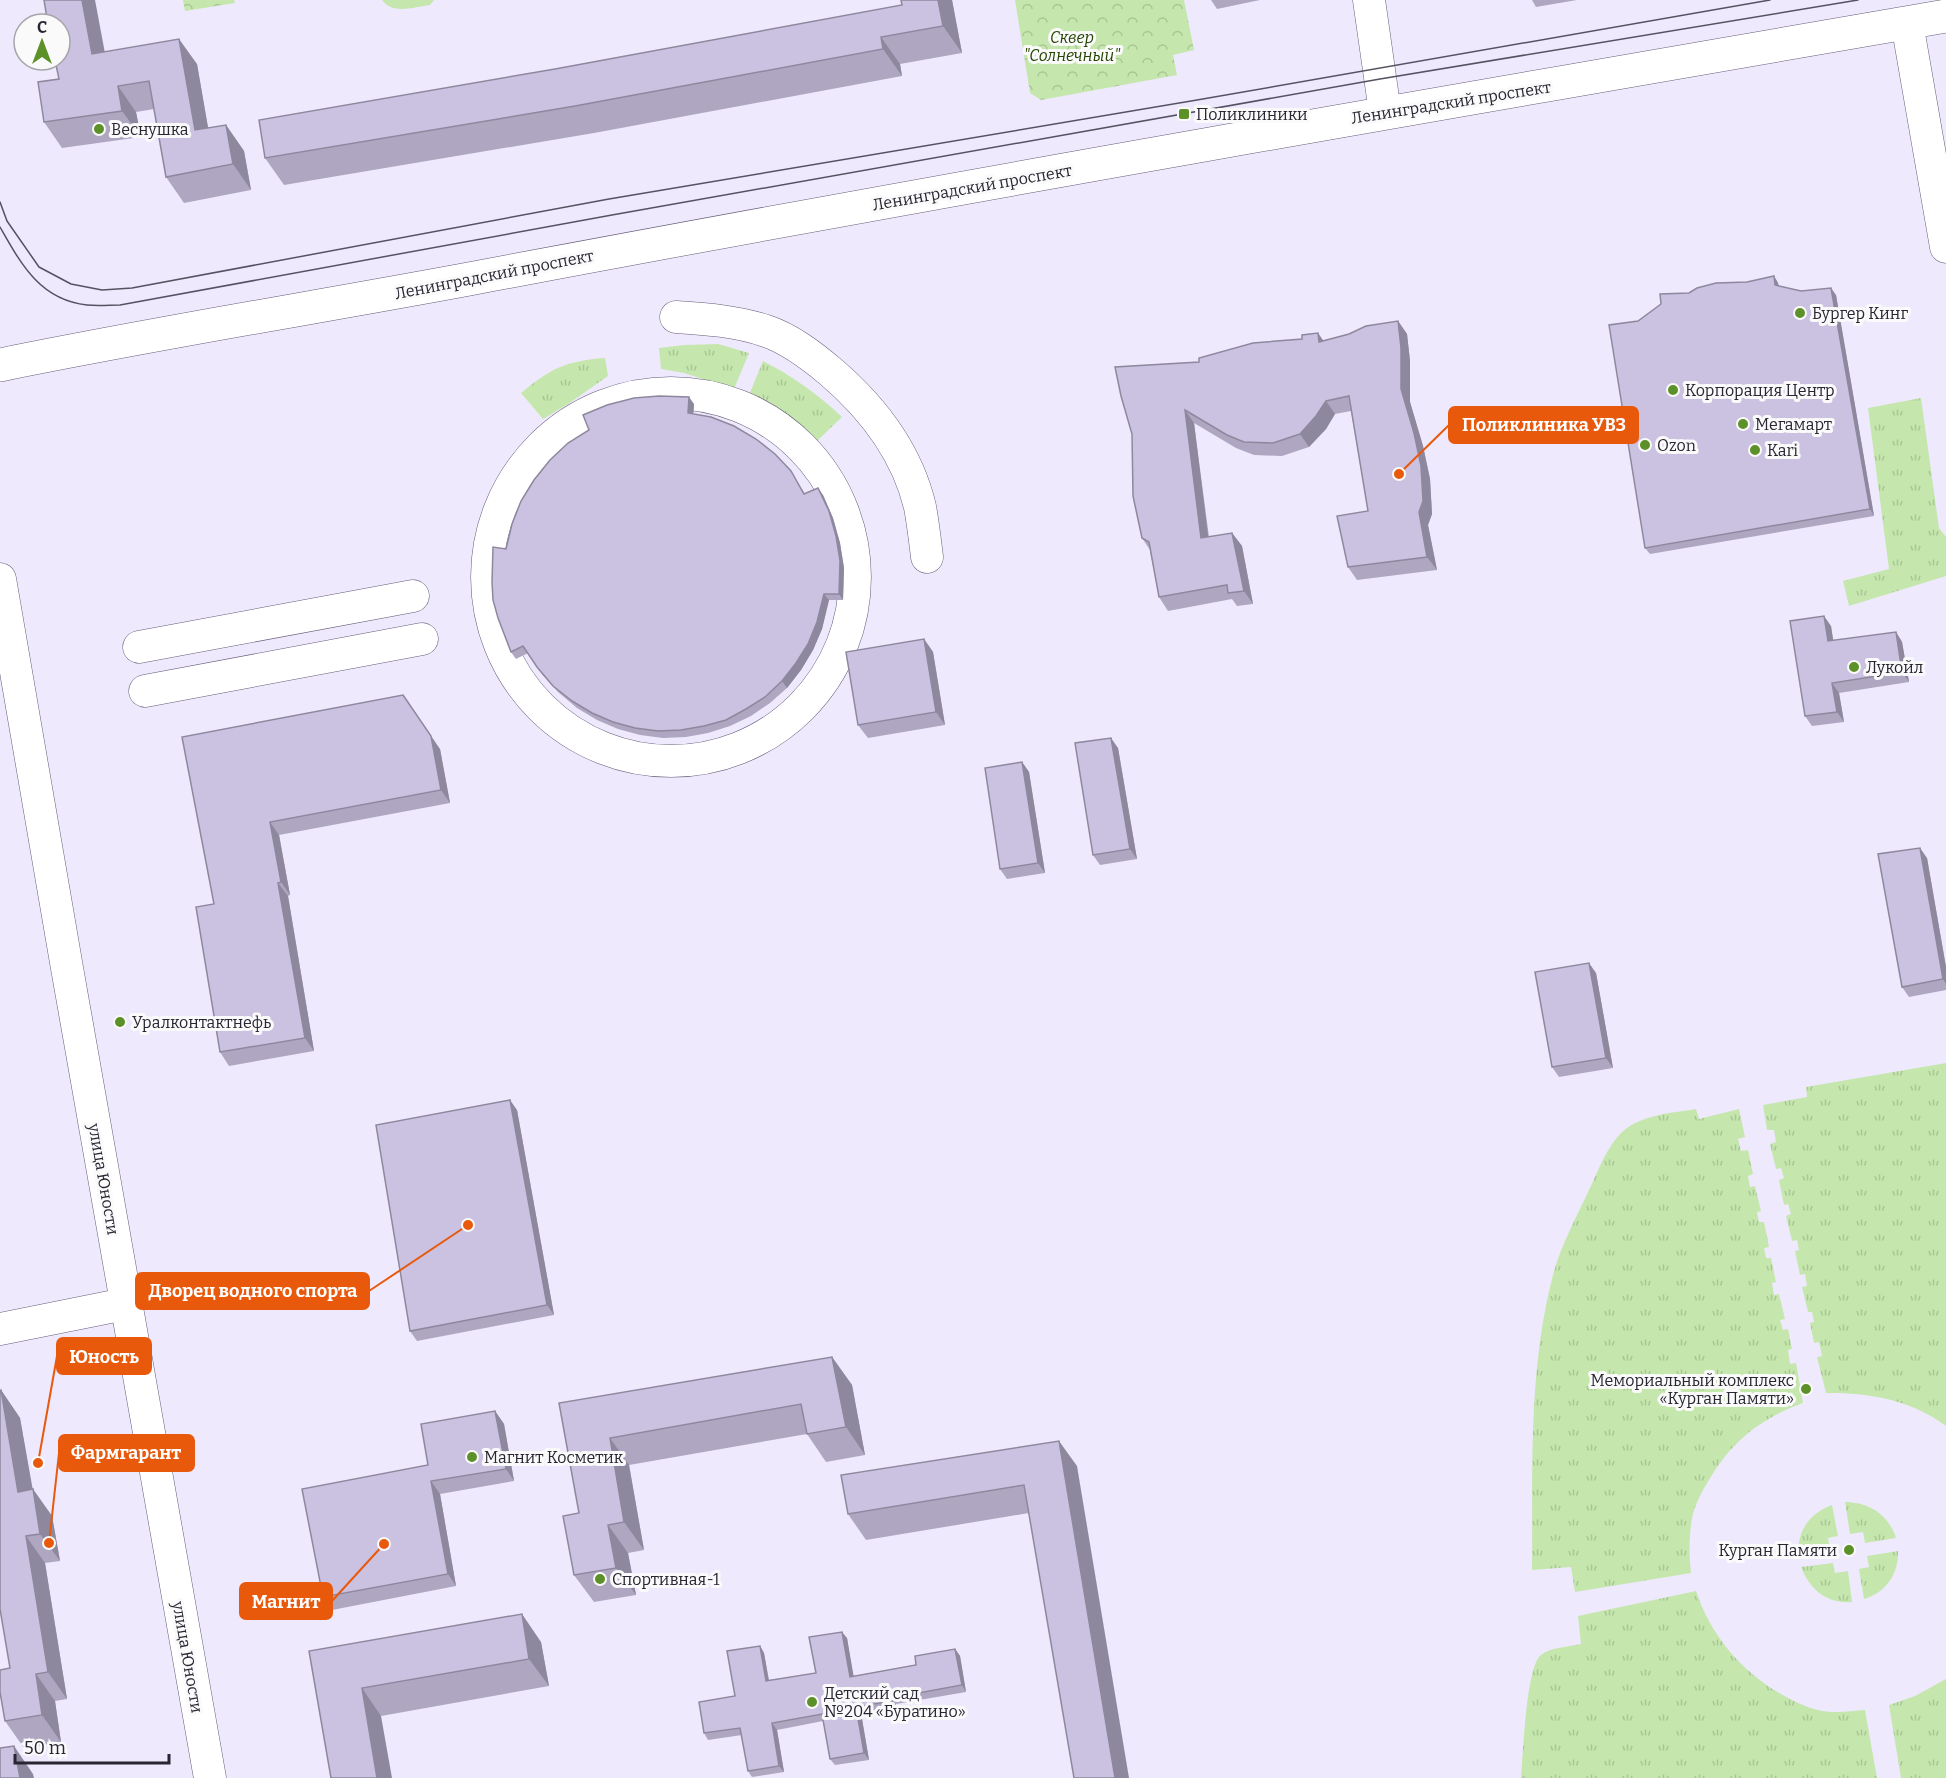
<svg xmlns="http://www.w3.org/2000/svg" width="1946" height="1778" font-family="Bitter,serif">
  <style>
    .grass { fill: url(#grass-tufts) }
    .park { fill: url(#park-crowns) }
    .garden { fill: #c5e7ad }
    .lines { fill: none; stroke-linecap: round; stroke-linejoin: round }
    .minor-casing { stroke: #655d78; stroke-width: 33 }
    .major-casing { stroke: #655d78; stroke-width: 34 }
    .minor { stroke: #fff; stroke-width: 32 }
    .major { stroke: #fff; stroke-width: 33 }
    .tram { stroke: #565261; stroke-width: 1.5 }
    .wall { fill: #afa7c2 }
    .shaded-wall { fill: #8e889e }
    .building { fill: #cbc2e2; stroke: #8e889e; stroke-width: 1.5 }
    .poi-dot { fill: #5c9029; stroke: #fafafa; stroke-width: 2 }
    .labels { text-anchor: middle; stroke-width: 6; stroke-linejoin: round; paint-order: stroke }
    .park-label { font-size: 16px; font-style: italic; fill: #244301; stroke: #fafafa }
    .street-label { font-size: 16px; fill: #292532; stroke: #fafafa }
    .poi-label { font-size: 16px; fill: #292532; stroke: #fafafa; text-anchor: start }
    .leader { fill: none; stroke: #e8590c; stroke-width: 2 }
    .callout-dot { fill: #e8590c; stroke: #fafafa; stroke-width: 2 }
    .callout { fill: #e8590c; stroke: #e8590c; stroke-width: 2 }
    .callout-label { font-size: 18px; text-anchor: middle; font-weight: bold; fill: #fff }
  </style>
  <defs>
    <pattern id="grass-tufts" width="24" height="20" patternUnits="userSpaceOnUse" patternTransform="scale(1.5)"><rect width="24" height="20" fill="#c5e7ad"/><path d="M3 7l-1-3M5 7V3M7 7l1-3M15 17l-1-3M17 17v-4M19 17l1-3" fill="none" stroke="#a9c695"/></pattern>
    <pattern id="park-crowns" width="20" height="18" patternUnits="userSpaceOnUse" patternTransform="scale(1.5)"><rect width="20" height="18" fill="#c5e7ad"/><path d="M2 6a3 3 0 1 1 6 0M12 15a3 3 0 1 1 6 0" fill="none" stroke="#a9c695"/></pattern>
  </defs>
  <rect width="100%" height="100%" fill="#efe9fd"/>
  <g class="grass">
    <polygon points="718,344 749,353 734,389 684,373 661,369 659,348 684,345"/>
    <path d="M605 358 608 376 568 404 543 419 521 393C551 368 566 361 605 358Z"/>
    <path d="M763 361C792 376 818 394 842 417L816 442 768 406 749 395Z"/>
    <polygon points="1921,398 1939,528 1946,537 1946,576 1849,606 1843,581 1889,569 1868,408"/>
    <path d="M1946 1063V1426C1912 1400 1867 1392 1826 1393L1817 1357 1822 1356 1819 1342 1814 1343 1810 1323 1814 1322 1812 1312H1808L1802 1287 1807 1286 1805 1274 1800 1275 1795 1251 1799 1250 1797 1240 1792 1241 1786 1216 1791 1214 1788 1204 1784 1205 1779 1180 1784 1178 1781 1168 1776 1169 1770 1144 1776 1142 1774 1130H1767L1763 1105 1807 1097 1806 1087Z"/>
    <path d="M1696 1109 1699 1119 1739 1109 1745 1137 1738 1139 1741 1151 1748 1150 1753 1174 1748 1176 1750 1187 1755 1186 1761 1211 1757 1212 1759 1222H1764L1769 1247 1764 1248 1766 1258H1771L1776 1282 1772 1283 1774 1295 1779 1294 1785 1319 1780 1320 1783 1330 1788 1329 1792 1349 1788 1350 1790 1364 1796 1363 1803 1403C1761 1418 1731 1442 1709 1480 1702 1491 1695 1504 1692 1518 1689 1536 1689 1554 1691 1573L1575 1592 1571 1567 1532 1570C1533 1474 1528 1377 1551 1283 1558 1251 1575 1220 1589 1190 1599 1170 1608 1142 1627 1128 1647 1114 1673 1113 1696 1109Z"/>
    <path d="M1845 1502C1869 1502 1889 1515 1896 1538L1865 1543 1863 1532 1850 1534Z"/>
    <path d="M1832 1505 1838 1536 1828 1538 1830 1550 1799 1556C1796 1531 1810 1513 1832 1505Z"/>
    <path d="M1898 1551C1899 1573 1886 1593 1864 1599L1859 1569 1869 1567 1867 1556Z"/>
    <path d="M1833 1563 1835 1573 1848 1571 1852 1602C1827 1604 1810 1590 1801 1567Z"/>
    <path d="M1696 1591C1712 1639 1746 1677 1792 1700 1800 1704 1809 1708 1818 1710 1833 1714 1850 1711 1865 1710L1877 1778H1521C1523 1756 1526 1666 1541 1655 1551 1647 1569 1647 1581 1644L1578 1616Z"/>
    <polygon points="1946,1679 1946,1778 1901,1778 1889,1705 1915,1696"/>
  </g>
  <g class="park">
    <polygon points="183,0 234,0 235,3 185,11"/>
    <polygon points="1015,0 1184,0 1194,50 1173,55 1177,75 1041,100 1030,93"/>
  </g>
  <path class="garden" d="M382 0H434L430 5C415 7 392 15 382 0Z"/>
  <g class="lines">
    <g class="minor-casing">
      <g id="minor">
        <polyline points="1369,0 1385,112"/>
        <polyline points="1907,23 1946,247"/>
        <path d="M676 317C707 319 736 321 766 331 790 339 812 356 831 372 873 408 907 452 920 507 923 523 925 540 927 557"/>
        <circle cx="671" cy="577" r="184"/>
        <path d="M0 579C68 979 139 1378 210 1778"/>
        <polyline points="139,647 413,596"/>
        <polyline points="145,691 422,639"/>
        <polyline points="0,1329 125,1304"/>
      </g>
    </g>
    <g class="major-casing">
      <path id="major" d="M0 365C156 333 313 308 469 279 961 186 1453 101 1946 16"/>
    </g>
    <use href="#minor" class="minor"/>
    <use href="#major" class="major"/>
    <g class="tram">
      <polyline points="0,202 7,221 39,267 71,284 102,290 132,288 609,199 1197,100 1770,0"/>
      <path d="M0 227C21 264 40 300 87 305 98 306 110 305 120 305L612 215 1380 79 1858 0"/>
    </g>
  </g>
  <g class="wall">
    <polygon points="901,0 952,0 962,53 900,64 902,76 594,133 284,185 265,158 555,69 902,5"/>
    <polygon points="1211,0 1260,0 1217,9"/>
    <polygon points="1532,0 1577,0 1536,7"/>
    <polygon points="105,52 197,64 208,128 226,125 244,151 251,190 184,203 166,177 154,109 136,112 141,137 62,148 44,122 59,79"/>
    <polygon points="1774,276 1778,283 1779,286 1801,291 1836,295 1874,516 1650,554 1645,548 1638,321 1747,282"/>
    <polygon points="1398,321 1407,334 1410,361 1410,402 1423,446 1430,479 1432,514 1428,525 1437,570 1357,580 1348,567 1368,511 1351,411 1335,414 1326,429 1309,447 1282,456 1254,455 1236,448 1194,423 1209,537 1232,533 1242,546 1253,604 1237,606 1232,599 1168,611 1159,597 1150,550 1142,538 1199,362 1302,339 1318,333 1323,341"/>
    <polygon points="694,404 693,414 795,478 805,494 823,495 833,518 840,543 844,568 843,600 829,600 822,629 813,650 801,670 787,688 770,703 751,716 730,726 708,733 686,737 663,738 640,735 618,729 597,720 577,708 558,692 541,673 528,653 516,659 511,652 506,549"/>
    <polygon points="1831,626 1833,641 1896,632 1902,642 1909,682 1839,693 1844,722 1812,726 1805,716"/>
    <polygon points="924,639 933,652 945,725 868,738 858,725"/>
    <polygon points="182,737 440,749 450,803 279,835 290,895 288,896 314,1051 229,1066 220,1052 214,904"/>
    <polygon points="1118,748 1137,859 1100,865 1093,855"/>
    <polygon points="1022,762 1029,772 1045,873 1007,879 1000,869"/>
    <polygon points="1927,858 1946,967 1946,990 1909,997 1902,987"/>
    <polygon points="1596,973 1613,1068 1559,1077 1552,1067"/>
    <polygon points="517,1110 554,1315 417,1341 410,1331"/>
    <polygon points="832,1357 852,1385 865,1455 826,1462 807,1434 629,1465 644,1550 628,1553 636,1595 594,1602 574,1575 579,1513 559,1403"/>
    <polygon points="1,1390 20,1418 32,1489 52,1516 60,1561 45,1563 67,1699 55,1701 61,1742 24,1748 5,1721 10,1668"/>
    <polygon points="495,1411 504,1424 514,1481 440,1494 456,1586 332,1610 323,1597 428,1465"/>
    <polygon points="1077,1466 1029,1513 866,1540 848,1514"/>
    <polygon points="847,1638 853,1676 916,1665 955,1649 960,1656 966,1692 896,1704 896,1707 861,1713 869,1760 835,1765 830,1759 823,1721 777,1730 784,1772 752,1777 748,1771 742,1735 708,1740 704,1733 735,1696 760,1646 764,1653 769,1680 816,1673"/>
    <polygon points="541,1642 549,1686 381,1716 309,1651"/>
  </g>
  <g class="shaded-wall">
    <polygon points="82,0 95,0 110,80 92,54"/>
    <polygon points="938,0 952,0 962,53 943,26"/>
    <polygon points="881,37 900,64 902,76 883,49"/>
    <polygon points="179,39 197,64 213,156 195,130"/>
    <polygon points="118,86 136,112 141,137 122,111"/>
    <polygon points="226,125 244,151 251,190 233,164"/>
    <polygon points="1774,276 1778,283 1779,291 1775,285"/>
    <polygon points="1831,288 1836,295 1874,516 1870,509"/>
    <polygon points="1398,321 1407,334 1410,361 1410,402 1423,446 1430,479 1432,514 1428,525 1437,570 1427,557 1419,512 1401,389"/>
    <polygon points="1318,333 1327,346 1319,342"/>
    <polygon points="689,397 694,404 693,419 688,413"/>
    <polygon points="1326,401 1335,414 1326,429 1309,447 1300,434"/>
    <polygon points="1185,410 1194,423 1210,551 1201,538"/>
    <polygon points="818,488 823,495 833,518 840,543 844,568 843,600 839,594"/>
    <polygon points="1232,533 1242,546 1253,604 1244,591"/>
    <polygon points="824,594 829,600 822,629 813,650 801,670 787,688 782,681"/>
    <polygon points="1824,616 1831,626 1835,651 1828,641"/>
    <polygon points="1896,632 1902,642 1909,682 1902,672"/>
    <polygon points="924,639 933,652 945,725 936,712"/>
    <polygon points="1832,683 1839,693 1844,722 1837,712"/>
    <polygon points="412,708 440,749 450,803 441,790"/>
    <polygon points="1111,738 1118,748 1137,859 1130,849"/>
    <polygon points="1022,762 1029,772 1045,873 1038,863"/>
    <polygon points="270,822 279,835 290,895 281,882"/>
    <polygon points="1920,848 1927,858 1946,967 1946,984 1943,979"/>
    <polygon points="278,883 288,896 314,1051 305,1038"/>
    <polygon points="1589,963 1596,973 1613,1068 1606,1058"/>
    <polygon points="510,1100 517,1110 554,1315 547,1305"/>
    <polygon points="832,1357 852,1385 865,1455 846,1427"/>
    <polygon points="1,1390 20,1418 38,1519 18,1492"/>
    <polygon points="495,1411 504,1424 514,1481 506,1469"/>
    <polygon points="610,1438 629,1465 644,1550 624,1522"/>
    <polygon points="1059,1441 1077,1466 1129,1778 1115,1778"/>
    <polygon points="431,1481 440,1494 456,1586 448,1574"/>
    <polygon points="33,1489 52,1516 60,1561 40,1534"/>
    <polygon points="608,1525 628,1553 636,1595 616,1568"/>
    <polygon points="26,1536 45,1563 67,1699 48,1672"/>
    <polygon points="522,1614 541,1642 549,1686 529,1659"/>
    <polygon points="842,1632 847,1638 855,1684 850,1677"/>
    <polygon points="760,1646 764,1653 770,1688 766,1681"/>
    <polygon points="955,1649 960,1656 966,1692 962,1685"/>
    <polygon points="36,1674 55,1701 61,1742 42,1715"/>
    <polygon points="362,1688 381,1716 392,1778 377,1778"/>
    <polygon points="856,1707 861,1713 869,1760 864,1753"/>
    <polygon points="772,1723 777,1730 784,1772 779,1766"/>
    <polygon points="14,1746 33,1774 34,1778 20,1778"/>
  </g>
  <g class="building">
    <polygon points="44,0 82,0 92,54 179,39 195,130 226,125 233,164 166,177 149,81 118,86 122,111 44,122 38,82 59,79 55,60 60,60 60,24 48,24"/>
    <polygon points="901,0 938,0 943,26 881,37 883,49 575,106 265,158 259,120 555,69 902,5"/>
    <polygon points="1774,276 1775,285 1801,291 1831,288 1870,509 1645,548 1609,325 1638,321 1661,304 1660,294 1689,293 1697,288 1716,283 1747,282"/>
    <polygon points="1398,321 1401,348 1401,389 1414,433 1421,466 1423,501 1419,512 1427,557 1348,567 1337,516 1368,511 1349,396 1326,401 1316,416 1300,434 1273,443 1244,442 1227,435 1185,410 1201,538 1232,533 1244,591 1228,593 1227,585 1159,597 1149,542 1142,538 1133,496 1132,434 1121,396 1115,367 1199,362 1199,358 1253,343 1302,339 1302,335 1318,333 1319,342 1349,334 1366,326"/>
    <polygon points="659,396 689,397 688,413 711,417 734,426 756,439 775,454 791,471 804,494 818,488 829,511 836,536 840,561 839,594 824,594 817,622 808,644 796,663 782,681 765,697 746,709 726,720 704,726 681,730 658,731 635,728 613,722 592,713 572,701 553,686 537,667 523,646 511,652 498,618 493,600 492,582 493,547 506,549 512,524 521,501 534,480 550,460 568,443 589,430 583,415 607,405 634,398"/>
    <polygon points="1824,616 1828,641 1896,632 1902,672 1832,683 1837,712 1805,716 1790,621"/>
    <polygon points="924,639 936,712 858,725 846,652"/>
    <polygon points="403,695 431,736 441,790 270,822 281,882 278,883 305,1038 220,1052 196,907 214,904 182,737"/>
    <polygon points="1111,738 1130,849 1093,855 1075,743"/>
    <polygon points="1022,762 1038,863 1000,869 985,768"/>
    <polygon points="1920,848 1943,979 1902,987 1878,854"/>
    <polygon points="1589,963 1606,1058 1552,1067 1535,972"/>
    <polygon points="510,1100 547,1305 410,1331 376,1125"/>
    <polygon points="832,1357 846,1427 807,1434 801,1404 610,1438 624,1522 608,1525 616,1568 574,1575 563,1516 579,1513 559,1403"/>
    <polygon points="1,1390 18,1492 33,1489 40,1534 26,1536 48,1672 36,1674 42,1715 5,1721 0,1692 0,1670 10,1668 0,1609 0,1391"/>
    <polygon points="495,1411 506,1469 431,1481 448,1574 323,1597 302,1489 428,1465 421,1424"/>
    <polygon points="1059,1441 1115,1778 1074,1778 1024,1485 848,1514 841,1475"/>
    <polygon points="522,1614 529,1659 362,1688 377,1778 331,1778 309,1651"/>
    <polygon points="842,1632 850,1677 916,1665 915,1656 955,1649 962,1685 891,1698 892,1701 856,1707 864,1753 830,1759 822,1714 772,1723 779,1766 748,1771 740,1728 704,1733 699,1702 735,1696 727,1651 760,1646 766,1681 816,1673 809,1637"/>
    <polygon points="14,1746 20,1778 0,1778 0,1748"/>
  </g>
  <g class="poi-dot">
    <rect x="1178" y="108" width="12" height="12" rx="3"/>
    <circle cx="99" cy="129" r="6"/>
    <circle cx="1800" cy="313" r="6"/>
    <circle cx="1673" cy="390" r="6"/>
    <circle cx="1743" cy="424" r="6"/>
    <circle cx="1645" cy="445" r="6"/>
    <circle cx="1755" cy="450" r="6"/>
    <circle cx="1854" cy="667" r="6"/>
    <circle cx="120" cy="1022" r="6"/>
    <circle cx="1806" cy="1389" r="6"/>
    <circle cx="472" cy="1457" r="6"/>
    <circle cx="1849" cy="1550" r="6"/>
    <circle cx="600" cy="1579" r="6"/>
    <circle cx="812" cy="1702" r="6"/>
  </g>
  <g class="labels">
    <g class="park-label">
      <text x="1072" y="43">Сквер<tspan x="1072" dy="18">"Солнечный"</tspan></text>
    </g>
    <g class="street-label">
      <text transform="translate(1451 102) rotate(-9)" y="6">Ленинградский проспект</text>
      <text transform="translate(972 187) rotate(-10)" y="6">Ленинградский проспект</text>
      <text transform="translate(494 274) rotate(-11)" y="6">Ленинградский проспект</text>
      <text transform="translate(104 1179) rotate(80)" y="6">улица Юности</text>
      <text transform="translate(188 1657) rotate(80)" y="6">улица Юности</text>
    </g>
    <g class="poi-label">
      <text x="1196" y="120">Поликлиники</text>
      <text x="111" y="135">Веснушка</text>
      <text x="1812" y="319">Бургер Кинг</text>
      <text x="1685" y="396">Корпорация Центр</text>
      <text x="1755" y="430">Мегамарт</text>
      <text x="1657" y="451">Ozon</text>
      <text x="1767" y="456">Kari</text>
      <text x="1866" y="673">Лукойл</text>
      <text x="132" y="1028">Уралконтактнефь</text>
      <text x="1794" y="1386" text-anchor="end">Мемориальный комплекс<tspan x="1794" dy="18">«Курган Памяти»</tspan></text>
      <text x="484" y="1463">Магнит Косметик</text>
      <text x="1837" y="1556" text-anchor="end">Курган Памяти</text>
      <text x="612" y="1585">Спортивная-1</text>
      <text x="824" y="1699">Детский сад<tspan x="824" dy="18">№204 «Буратино»</tspan></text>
    </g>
  </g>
  <path class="leader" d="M1399 474L1449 425M468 1225L369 1291M38 1463L57 1356M49 1543L59 1453M384 1544L332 1601"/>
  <g class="callout-dot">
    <circle cx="1399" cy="474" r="6"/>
    <circle cx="468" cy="1225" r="6"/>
    <circle cx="38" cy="1463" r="6"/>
    <circle cx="49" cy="1543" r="6"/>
    <circle cx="384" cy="1544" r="6"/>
  </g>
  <g class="callout">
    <rect x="1449" y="407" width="189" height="36" rx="6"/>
    <rect x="136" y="1273" width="233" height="36" rx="6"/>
    <rect x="57" y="1338" width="94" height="36" rx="6"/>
    <rect x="59" y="1435" width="135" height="36" rx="6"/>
    <rect x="240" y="1583" width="92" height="36" rx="6"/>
  </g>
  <g class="callout-label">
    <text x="1544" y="431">Поликлиника УВЗ</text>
    <text x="253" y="1297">Дворец водного спорта</text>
    <text x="104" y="1363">Юность</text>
    <text x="126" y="1459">Фармгарант</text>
    <text x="286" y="1608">Магнит</text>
  </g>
  <g transform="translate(42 42)"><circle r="28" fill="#fafafa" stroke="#a6a5aa" stroke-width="1.5"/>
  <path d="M0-4.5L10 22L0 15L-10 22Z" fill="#5c9029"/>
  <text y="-9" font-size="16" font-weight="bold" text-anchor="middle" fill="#292532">С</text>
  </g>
  <path d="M15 1754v9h154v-9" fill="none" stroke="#292532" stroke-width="3"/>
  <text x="24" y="1754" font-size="18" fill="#292532" stroke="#fafafa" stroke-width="4.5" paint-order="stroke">50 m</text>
</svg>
